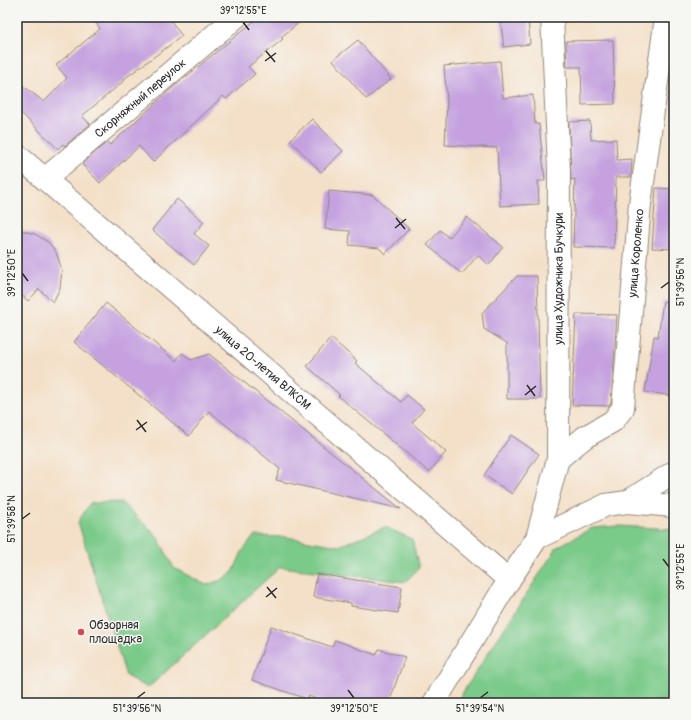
<svg xmlns="http://www.w3.org/2000/svg" width="691" height="720" font-family="Pangolin,sans-serif">
  <style>
    .green { fill: #7aca8a; stroke: #527a5a }
    .building { fill: #c5a1df }
    .lines { fill: none; stroke-linecap: round; stroke-linejoin: round }
    .street-casing { stroke: #90867a; stroke-width: 24 }
    .secondary-casing { stroke: #90867a; stroke-width: 24 }
    .street { stroke: #fff; stroke-width: 22 }
    .secondary { stroke: #fff; stroke-width: 22 }
    .ticks { fill: none; stroke: #2b2b2b; stroke-width: 1.5 }
    .poi-dot { fill: #d1495b; stroke: #f6f6f2; stroke-width: 1.5 }
    .labels { text-anchor: middle; stroke-width: 3; stroke-linejoin: round; paint-order: stroke }
    .street-label { font-size: 12px; fill: #2b2b2b; stroke: #f6f6f2 }
    .poi-label { font-size: 12px; fill: #2b2b2b; stroke: #f6f6f2; text-anchor: start }
    .neatline { fill: none; stroke: #2b2b2b; stroke-width: 1.5 }
    .ticks-label { font-size: 10px; text-anchor: middle; fill: #2b2b2b }
  </style>
  <rect width="100%" height="100%" fill="#f6f6f2"/>
  <filter id="ink" filterUnits="userSpaceOnUse"><feTurbulence type="fractalNoise" baseFrequency=".025" numOctaves="2"/><feDisplacementMap in="SourceGraphic" scale="8" xChannelSelector="R" yChannelSelector="G"/><feConvolveMatrix kernelMatrix="1 2 1 2 8 2 1 2 1" color-interpolation-filters="sRGB"/></filter>
  <filter id="wash" filterUnits="userSpaceOnUse"><feTurbulence type="fractalNoise" baseFrequency=".012" numOctaves="4" result="noise"/><feDisplacementMap in="SourceGraphic" scale="16" xChannelSelector="R" yChannelSelector="G"/><feGaussianBlur stdDeviation="0.9" result="paint"/><feColorMatrix in="noise" values="0 0 0 0 0 0 0 0 0 0 0 0 0 0 0 0 0 1.4 0 .05"/><feComposite in="paint" operator="in"/></filter>
  <g filter="url(#wash)">
    <rect width="100%" height="100%" fill="#f4e0c8"/>
    <g class="green">
      <polygon points="121,502 157,536 174,568 206,585 221,580 233,572 242,552 254,536 286,537 339,546 385,527 412,539 419,568 405,582 280,567 148,688 126,676 78,522 90,503"/>
      <polygon points="619,526 674,529 674,696 657,703 456,703 557,547 592,528"/>
    </g>
    <g id="blocks">
      <g class="building">
        <polygon points="92,17 168,17 182,36 124,79 125,80 82,116 90,124 65,146 63,144 58,149 17,109 17,81 44,102 67,78 56,65 100,29"/>
        <polygon points="259,17 306,17 281,37 283,39 248,67 255,74 226,99 223,96 153,162 139,146 100,183 82,164 107,142 110,145 171,89"/>
        <polygon points="500,17 528,17 530,44 504,47"/>
        <polygon points="358,40 391,79 366,99 333,60"/>
        <polygon points="613,40 615,104 582,105 581,67 567,67 566,41"/>
        <polygon points="500,61 503,98 533,95 535,124 539,124 545,181 538,181 539,204 500,206 497,148 445,145 447,101 444,66"/>
        <polygon points="312,119 343,151 321,172 290,140"/>
        <polygon points="590,121 591,140 616,139 617,160 632,159 631,177 616,177 614,248 573,247 575,179 571,180 569,122"/>
        <polygon points="656,188 674,189 674,249 652,248"/>
        <polygon points="329,191 373,195 409,229 385,254 379,248 349,245 350,231 325,229"/>
        <polygon points="177,199 204,222 194,234 209,246 194,265 152,230"/>
        <polygon points="467,217 503,247 489,265 478,255 462,274 427,245 440,230 449,238"/>
        <polygon points="17,229 35,234 48,242 56,252 62,270 60,288 53,302 39,289 28,301 17,291"/>
        <polygon points="517,276 537,276 540,399 507,399 507,343 484,329 482,313"/>
        <polygon points="663,301 674,302 674,396 645,392 654,336 658,337"/>
        <polygon points="106,303 176,361 182,353 191,360 209,354 401,509 276,480 280,469 209,411 189,436 74,342"/>
        <polygon points="576,314 617,315 611,403 609,406 572,405"/>
        <polygon points="331,338 357,361 355,363 401,402 407,395 424,409 412,423 446,452 429,472 338,396 340,395 307,366"/>
        <polygon points="511,435 539,454 512,494 484,475"/>
        <polygon points="317,574 402,587 398,613 351,606 351,603 313,597"/>
        <polygon points="271,626 332,647 335,640 376,655 379,649 405,657 389,703 329,703 308,696 307,699 252,680"/>
      </g>
    </g>
  </g>
  <g filter="url(#ink)">
    <use href="#blocks" fill-opacity="0" stroke="#90867a" stroke-width="1"/>
    <g class="lines">
      <g class="street-casing">
        <g id="street">
          <path id="s1" d="M45 179 236 17"/>
          <path id="s2" d="M558 459 585 437 613 421 623 408 640 204 666 17"/>
          <polyline points="627,502 674,472"/>
          <path id="s3" d="M537 538 558 459 559 170 552 17"/>
          <polyline points="509,580 537,538 606,505 627,502 674,506"/>
        </g>
      </g>
      <g class="secondary-casing">
        <g id="secondary">
          <path id="s4" d="M17 155 509 580 434 703"/>
        </g>
      </g>
      <use href="#street" class="street"/>
      <use href="#secondary" class="secondary"/>
    </g>
  </g>
  <path class="ticks" d="M243 22 249 30M266 51 275 62M265 61 276 53M396 218 405 229M395 228 406 219M22 273 28 281M661 288 669 282M527 385 535 396M525 395 536 386M137 420 146 432M136 430 147 422M22 519 30 513M663 559 669 567M267 587 276 598M266 597 277 588M348 690 354 698M137 698 145 692M480 698 488 692"/>
  <circle class="poi-dot" cx="81" cy="632" r="4"/>
  <g class="labels">
    <g class="street-label">
      <text dy="4" stroke="none"><textPath href="#s1" startOffset="125">Скорняжный переулок</textPath></text>
      <text dy="4" stroke="none"><textPath href="#s2" startOffset="239">улица Короленко</textPath></text>
      <text dy="4" stroke="none"><textPath href="#s3" startOffset="262">улица Художника Бучкури</textPath></text>
      <text dy="4" stroke="none"><textPath href="#s4" startOffset="325">улица 20-летия ВЛКСМ</textPath></text>
    </g>
    <g class="poi-label">
      <text x="89" y="629">Обзорная<tspan x="89" dy="14">площадка</tspan></text>
    </g>
  </g>
  <rect width="691" height="720" fill="none" stroke="#f6f6f2" stroke-width="44"/>
  <rect x="22" y="22" width="647" height="676" class="neatline"/>
  <g class="ticks-label">
    <text x="243" y="14">39°12'55"E</text>
    <text transform="translate(11 273) rotate(-90)" y="4">39°12'50"E</text>
    <text transform="translate(680 282) rotate(-90)" y="4">51°39'56"N</text>
    <text transform="translate(11 519) rotate(-90)" y="4">51°39'58"N</text>
    <text transform="translate(680 567) rotate(-90)" y="4">39°12'55"E</text>
    <text x="137" y="712">51°39'56"N</text>
    <text x="354" y="712">39°12'50"E</text>
    <text x="480" y="712">51°39'54"N</text>
  </g>
</svg>
